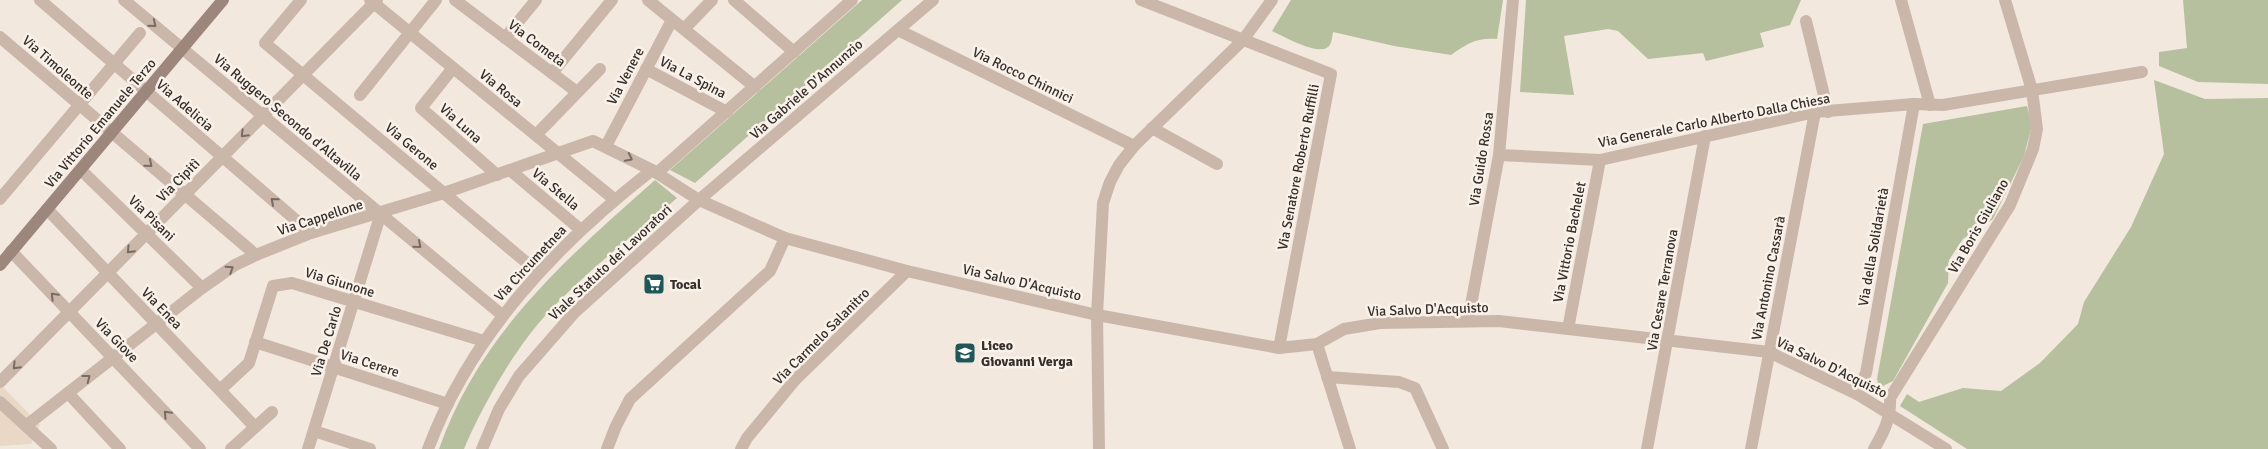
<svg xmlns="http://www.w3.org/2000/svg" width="2268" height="449" font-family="Signika,sans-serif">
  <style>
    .green { fill: #b6c09e }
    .plaza { fill: #e9d8c6 }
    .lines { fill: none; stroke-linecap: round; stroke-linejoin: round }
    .street { stroke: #cab7aa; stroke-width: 12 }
    .secondary { stroke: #9d867b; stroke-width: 12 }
    .oneway { stroke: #796b63 }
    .labels { text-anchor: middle; stroke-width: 5; stroke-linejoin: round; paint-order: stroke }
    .street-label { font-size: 14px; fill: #372d29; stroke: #f9f2ea }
    .poi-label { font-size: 14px; font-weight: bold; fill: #372d29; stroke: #f9f2ea; text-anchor: start }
  </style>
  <rect width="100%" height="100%" fill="#f2e8de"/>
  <g class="green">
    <polygon points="862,0 902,0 695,183 670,170"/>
    <path d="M1291 0H1503L1497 39C1477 37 1466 44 1451 55L1394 46 1333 32C1332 37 1332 44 1328 47 1318 56 1283 36 1272 31Z"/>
    <polygon points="1526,0 1801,0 1790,25 1760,33 1764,47 1706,61 1703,53 1648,59 1618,31 1608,29 1564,36 1574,95 1520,92"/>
    <polygon points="2183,0 2268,0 2268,84 2198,82 2159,66 2159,52 2187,48"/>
    <polygon points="2154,80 2205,99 2268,98 2268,449 1967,449 1900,406 1907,394 1919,402 1963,388 2001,391 2040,363 2078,324 2084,302 2131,227 2164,154"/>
    <polygon points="2027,106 2032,125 2024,156 1993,219 1963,239 1949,260 1948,283 1893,381 1879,388 1877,379 1923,124"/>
    <path d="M655 180 677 198C633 236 576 279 538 324 511 356 480 410 464 449H439C480 333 566 259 655 180Z"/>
  </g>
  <polygon class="plaza" points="0,384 40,425 31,444 0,446"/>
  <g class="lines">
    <g class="street">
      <polyline points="40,0 311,233"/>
      <polyline points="124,0 502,315"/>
      <polyline points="301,0 265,43 539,273"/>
      <polyline points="370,0 614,199"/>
      <polyline points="455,0 577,92"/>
      <polyline points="648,0 755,87"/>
      <polyline points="734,0 794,52"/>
      <polyline points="1141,0 1331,74 1279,348"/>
      <polyline points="1901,0 1930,105"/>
      <polyline points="1806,21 1828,112"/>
      <polyline points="684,29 712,0"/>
      <polyline points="898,30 1134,146"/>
      <polyline points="0,37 256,255"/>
      <polyline points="505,38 536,0"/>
      <polyline points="453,68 421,108 497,175"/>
      <polyline points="646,69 727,112"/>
      <polyline points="552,73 612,0"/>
      <polyline points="360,95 436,0"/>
      <polyline points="1152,128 1217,164"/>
      <polyline points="536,135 600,69"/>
      <polyline points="606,146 672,20"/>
      <polyline points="1499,155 1600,160 1815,112 1914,104 1943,105 2142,72"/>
      <polyline points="81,170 202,288"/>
      <polyline points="510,170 581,230"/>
      <polyline points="657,173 852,0"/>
      <polyline points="0,199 140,33"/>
      <polyline points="47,209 255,427"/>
      <polyline points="11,251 200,449"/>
      <polyline points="1468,321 1499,155 1513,0"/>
      <polyline points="1568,329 1600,160"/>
      <polyline points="255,342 448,404"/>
      <polyline points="1317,344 1350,449"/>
      <polyline points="1327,377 1399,382 1415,388 1443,449"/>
      <polyline points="0,382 377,0"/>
      <polyline points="220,390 249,363 273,286 292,283 484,341"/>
      <polyline points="68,393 120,449"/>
      <polyline points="1857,394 1866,373 1914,104"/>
      <polyline points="0,402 51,449"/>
      <polyline points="27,425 202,288 235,265 256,255 311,233 444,193 593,141 652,170 699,200 785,238 907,271 1097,315 1279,348 1317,344 1344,329 1380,323 1499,321 1769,352 1857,394 1946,449"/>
      <polyline points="314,431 370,449"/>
      <polyline points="231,449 272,412"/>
      <polyline points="308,449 381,213"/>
      <path d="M428 449C471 334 557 244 652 170"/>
      <polyline points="482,449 499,409 519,376 574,313 699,200 933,0"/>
      <polyline points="607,449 616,426 630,399 770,271 785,238"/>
      <polyline points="741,449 747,438 795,380 907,271"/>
      <polyline points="1099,449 1097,315 1103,203 1110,182 1119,165 1134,146 1243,40 1272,0"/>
      <polyline points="1647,449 1705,136"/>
      <polyline points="1751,449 1815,112"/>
      <path d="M1874 449C1884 432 1891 418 1890 398L2010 205 2033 149 2037 129 2032 90 2005 0"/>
    </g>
    <polyline class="secondary" points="0,265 223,0"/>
  </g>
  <defs><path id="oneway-chevron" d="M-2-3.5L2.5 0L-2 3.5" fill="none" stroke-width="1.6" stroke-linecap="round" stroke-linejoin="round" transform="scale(1.25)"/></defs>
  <g class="oneway">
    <use href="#oneway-chevron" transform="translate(153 24) rotate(39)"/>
    <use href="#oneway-chevron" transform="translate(244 134) rotate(135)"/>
    <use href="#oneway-chevron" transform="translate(629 158) rotate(27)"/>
    <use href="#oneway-chevron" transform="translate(149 164) rotate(40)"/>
    <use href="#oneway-chevron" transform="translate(274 201) rotate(-139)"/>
    <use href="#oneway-chevron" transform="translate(418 245) rotate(40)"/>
    <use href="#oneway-chevron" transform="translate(130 250) rotate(134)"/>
    <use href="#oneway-chevron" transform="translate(230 269) rotate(-33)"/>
    <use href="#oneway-chevron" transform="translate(54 296) rotate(-134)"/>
    <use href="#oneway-chevron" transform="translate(16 366) rotate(134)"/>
    <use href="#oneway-chevron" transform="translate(87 378) rotate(-38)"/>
    <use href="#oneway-chevron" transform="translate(167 414) rotate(-134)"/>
  </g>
  <defs>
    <g id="supermarket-square" transform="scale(1.125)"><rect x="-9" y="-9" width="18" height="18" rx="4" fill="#205657" stroke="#f9f2ea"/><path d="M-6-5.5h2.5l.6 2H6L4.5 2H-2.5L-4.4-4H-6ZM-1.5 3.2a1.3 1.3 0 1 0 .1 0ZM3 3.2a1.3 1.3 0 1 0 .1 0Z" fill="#fff"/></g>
    <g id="school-square" transform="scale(1.125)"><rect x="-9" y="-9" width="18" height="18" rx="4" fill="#205657" stroke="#f9f2ea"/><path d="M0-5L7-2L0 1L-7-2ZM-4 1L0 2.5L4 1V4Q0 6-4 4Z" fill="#fff"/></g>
  </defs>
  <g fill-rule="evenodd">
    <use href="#supermarket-square" x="654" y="284"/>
    <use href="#school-square" x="965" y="353"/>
  </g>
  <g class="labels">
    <g class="street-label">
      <text transform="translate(537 43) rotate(37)" y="5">Via Cometa</text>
      <text transform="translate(58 67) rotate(41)" y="5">Via Timoleonte</text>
      <text transform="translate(1023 75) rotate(26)" y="5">Via Rocco Chinnici</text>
      <text transform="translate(625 76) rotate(-62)" y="5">Via Venere</text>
      <text transform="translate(693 77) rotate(28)" y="5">Via La Spina</text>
      <text transform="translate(501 88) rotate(39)" y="5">Via Rosa</text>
      <text transform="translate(806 89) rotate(-41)" y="5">Via Gabriele D'Annunzio</text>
      <text transform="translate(185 105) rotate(41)" y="5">Via Adelicia</text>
      <text transform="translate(288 117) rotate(40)" y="5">Via Ruggero Secondo d'Altavilla</text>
      <text transform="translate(1714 120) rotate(-11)" y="5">Via Generale Carlo Alberto Dalla Chiesa</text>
      <text transform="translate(100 123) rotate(-50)" y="5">Via Vittorio Emanuele Terzo</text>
      <text transform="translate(461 123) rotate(42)" y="5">Via Luna</text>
      <text transform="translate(412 146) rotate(40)" y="5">Via Gerone</text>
      <text transform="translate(1481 159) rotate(-81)" y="5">Via Guido Rossa</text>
      <text transform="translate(1298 167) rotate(-79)" y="5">Via Senatore Roberto Ruffilli</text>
      <text transform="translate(178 180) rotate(-45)" y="5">Via Cipitì</text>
      <text transform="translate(556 189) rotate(40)" y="5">Via Stella</text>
      <text transform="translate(320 217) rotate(-18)" y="5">Via Cappellone</text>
      <text transform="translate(152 218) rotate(44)" y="5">Via Pisani</text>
      <text transform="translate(1978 226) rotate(-60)" y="5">Via Boris Giuliano</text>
      <text transform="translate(1569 242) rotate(-79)" y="5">Via Vittorio Bachelet</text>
      <text transform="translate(1873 247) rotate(-80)" y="5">Via della Solidarietà</text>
      <text transform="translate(610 262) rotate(-43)" y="5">Viale Statuto dei Lavoratori</text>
      <text transform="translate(530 263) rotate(-47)" y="5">Via Circumetnea</text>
      <text transform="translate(1768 278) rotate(-79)" y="5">Via Antonino Cassarà</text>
      <text transform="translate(340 282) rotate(17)" y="5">Via Giunone</text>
      <text transform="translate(1022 282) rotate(13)" y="5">Via Salvo D'Acquisto</text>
      <text transform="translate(1662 290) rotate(-80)" y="5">Via Cesare Terranova</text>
      <text transform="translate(162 308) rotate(46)" y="5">Via Enea</text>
      <text transform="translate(1428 309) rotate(-2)" y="5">Via Salvo D'Acquisto</text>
      <text transform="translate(821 336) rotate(-45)" y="5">Via Carmelo Salanitro</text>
      <text transform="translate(117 340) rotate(46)" y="5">Via Giove</text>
      <text transform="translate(326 341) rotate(-73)" y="5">Via De Carlo</text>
      <text transform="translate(370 363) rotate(18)" y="5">Via Cerere</text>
      <text transform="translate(1832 367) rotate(26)" y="5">Via Salvo D'Acquisto</text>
    </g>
    <g class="poi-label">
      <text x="670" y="289">Tocal</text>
      <text x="981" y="350">Liceo<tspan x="981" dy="16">Giovanni Verga</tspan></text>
    </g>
  </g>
</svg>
